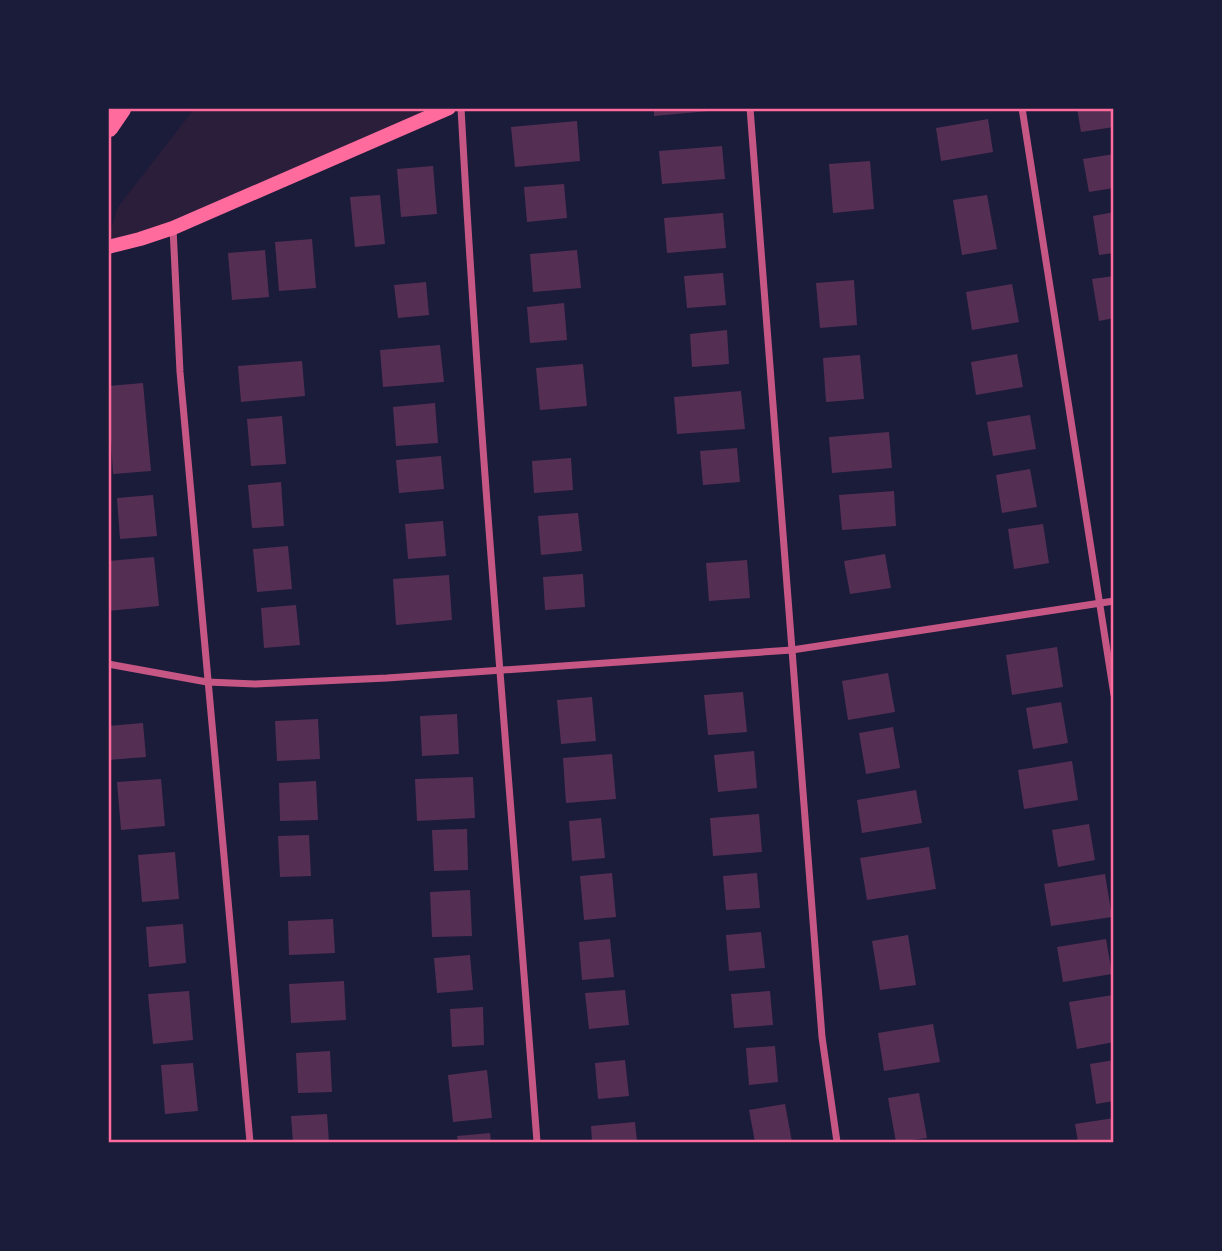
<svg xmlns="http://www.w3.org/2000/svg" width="1222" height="1251" font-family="Jost,sans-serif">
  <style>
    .green { fill: #2a1e3b }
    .building { fill: #542f53 }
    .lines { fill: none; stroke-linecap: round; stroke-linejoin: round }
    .minor { stroke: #c65784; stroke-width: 7 }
    .secondary { stroke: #ff6b9d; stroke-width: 14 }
    .motorway { stroke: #ff6b9d; stroke-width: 21 }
    .neatline { fill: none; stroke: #ff6b9d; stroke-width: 2.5 }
  </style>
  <rect width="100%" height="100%" fill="#1b1b3a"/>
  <polygon class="green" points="194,109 457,109 175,229 109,250 109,235 118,207"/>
  <g class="building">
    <polygon points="654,108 720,108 720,110 654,116"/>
    <polygon points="1077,108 1114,108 1114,127 1081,132"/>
    <polygon points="988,119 993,152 941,161 936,128"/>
    <polygon points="577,121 580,161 515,167 511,127"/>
    <polygon points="722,146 725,179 662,184 659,151"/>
    <polygon points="1114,154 1114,188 1089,192 1083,159"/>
    <polygon points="870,161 874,209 833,213 829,164"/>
    <polygon points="433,166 437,214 401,217 397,169"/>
    <polygon points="564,184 567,218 527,222 524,187"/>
    <polygon points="380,195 385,244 355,247 350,197"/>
    <polygon points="987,195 997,249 962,255 953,200"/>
    <polygon points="1114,212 1114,253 1099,255 1093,216"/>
    <polygon points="723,213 726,248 667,253 664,218"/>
    <polygon points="312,239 316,288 279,291 275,242"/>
    <polygon points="265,250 269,297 232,300 228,253"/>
    <polygon points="577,250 581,288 533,292 530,254"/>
    <polygon points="723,273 726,305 687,308 684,276"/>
    <polygon points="1114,276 1114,318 1099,321 1092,279"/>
    <polygon points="854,280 857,325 820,328 816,283"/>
    <polygon points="426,282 429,315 398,318 394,285"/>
    <polygon points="1012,284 1019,322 972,330 966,292"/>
    <polygon points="564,303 567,340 530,343 527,307"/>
    <polygon points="727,330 729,364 692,367 690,334"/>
    <polygon points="440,345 444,382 383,387 380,350"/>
    <polygon points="1017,354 1023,387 976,395 971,362"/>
    <polygon points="860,355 864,399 826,402 823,358"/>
    <polygon points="302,361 305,396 241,402 238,366"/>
    <polygon points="583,364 587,406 540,410 536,368"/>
    <polygon points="143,383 151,471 113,474 108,386"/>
    <polygon points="741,391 745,429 677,434 674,397"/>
    <polygon points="435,403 438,443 396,446 393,407"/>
    <polygon points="1030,415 1036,449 993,456 987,422"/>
    <polygon points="282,416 286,464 251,466 247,419"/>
    <polygon points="889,432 892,468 832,473 829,437"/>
    <polygon points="737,448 740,482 703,485 700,451"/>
    <polygon points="441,456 444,489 399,493 396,460"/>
    <polygon points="571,458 573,490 534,493 532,461"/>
    <polygon points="1030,469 1037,507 1002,513 996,475"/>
    <polygon points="281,482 284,526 252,528 248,485"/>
    <polygon points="894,491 896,526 842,530 839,495"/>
    <polygon points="153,495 157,536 120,539 117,498"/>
    <polygon points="578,513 582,551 541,555 538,516"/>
    <polygon points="443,521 446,556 408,559 405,524"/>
    <polygon points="1043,524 1049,563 1014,569 1008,529"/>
    <polygon points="288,546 292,589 257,592 253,549"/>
    <polygon points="885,554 891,588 850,594 844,561"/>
    <polygon points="154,557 159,606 108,611 108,561"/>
    <polygon points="747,560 750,598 709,601 706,563"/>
    <polygon points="583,574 585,607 545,610 543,577"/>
    <polygon points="449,575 452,620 396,625 393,579"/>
    <polygon points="296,605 300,645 264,648 261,608"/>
    <polygon points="1057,647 1063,687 1012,695 1006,655"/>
    <polygon points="888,673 895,712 848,720 842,681"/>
    <polygon points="743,692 747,732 708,735 704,695"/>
    <polygon points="592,697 596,741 561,744 557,700"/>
    <polygon points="1061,702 1068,743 1033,749 1026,708"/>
    <polygon points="457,714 459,754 422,756 420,716"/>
    <polygon points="318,719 320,759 277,761 275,721"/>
    <polygon points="143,723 146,757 108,760 108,726"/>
    <polygon points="893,727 900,768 866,774 859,733"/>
    <polygon points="754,751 757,788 718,792 714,755"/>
    <polygon points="612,754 616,799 566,803 563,758"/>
    <polygon points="1072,761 1078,800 1024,809 1018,770"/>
    <polygon points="473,777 475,818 417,821 415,779"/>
    <polygon points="161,779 165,826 121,830 117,782"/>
    <polygon points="316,781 318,820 280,821 279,783"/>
    <polygon points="916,790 922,823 862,833 857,800"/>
    <polygon points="759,814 762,852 713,856 710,818"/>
    <polygon points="601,818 605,858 572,861 569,821"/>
    <polygon points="1089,824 1095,860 1058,867 1052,830"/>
    <polygon points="467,829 468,870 434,871 432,830"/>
    <polygon points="309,835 311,876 280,877 278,836"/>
    <polygon points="929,847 936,889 867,900 860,858"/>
    <polygon points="175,852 179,899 142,902 138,855"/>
    <polygon points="612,873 616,917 584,920 580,876"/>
    <polygon points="757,873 760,908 726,910 723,876"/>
    <polygon points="1105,874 1112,917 1051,926 1044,884"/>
    <polygon points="470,890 472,936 432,937 430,892"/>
    <polygon points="333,919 335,953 289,955 288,921"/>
    <polygon points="183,924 186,963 149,967 146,927"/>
    <polygon points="761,932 765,968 729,971 726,935"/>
    <polygon points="908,935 916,985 880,990 872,941"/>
    <polygon points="610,939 614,977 582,980 579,942"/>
    <polygon points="1106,939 1112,974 1063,982 1057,947"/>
    <polygon points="470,955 473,990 437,993 434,958"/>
    <polygon points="344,981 346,1020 291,1023 289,984"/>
    <polygon points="625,990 629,1025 589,1029 585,993"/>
    <polygon points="189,991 193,1040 153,1044 148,994"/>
    <polygon points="770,991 773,1025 734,1028 731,994"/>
    <polygon points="1113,995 1114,1042 1077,1049 1069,1002"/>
    <polygon points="483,1007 484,1045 452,1047 450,1009"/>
    <polygon points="933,1024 940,1062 884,1071 878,1033"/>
    <polygon points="775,1046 778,1082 749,1085 746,1048"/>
    <polygon points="330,1051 332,1092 298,1093 296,1053"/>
    <polygon points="625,1060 629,1096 598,1099 595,1063"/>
    <polygon points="1114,1060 1114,1101 1096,1104 1090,1064"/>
    <polygon points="193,1063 198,1111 165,1114 161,1065"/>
    <polygon points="487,1070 492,1118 453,1122 448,1075"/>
    <polygon points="919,1093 927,1138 896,1142 888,1098"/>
    <polygon points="785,1104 792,1142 755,1142 749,1110"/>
    <polygon points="327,1114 329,1142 293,1142 291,1116"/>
    <polygon points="1114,1118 1114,1142 1078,1142 1075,1124"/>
    <polygon points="635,1122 637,1142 592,1142 591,1126"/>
    <polygon points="490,1133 491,1142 458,1142 457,1136"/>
  </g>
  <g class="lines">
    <g class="minor">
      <path d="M461 108C480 454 511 798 537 1142"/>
      <polyline points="750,108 822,1037 837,1142"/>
      <polyline points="1022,108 1114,695"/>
      <polyline points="173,228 180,372 250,1142"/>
      <polyline points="108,664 207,682 255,684 387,678 792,650 1114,601"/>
    </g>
    <polyline class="secondary" points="108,247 140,239 173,228 449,108"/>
    <polyline class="motorway" points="108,127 121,108"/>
  </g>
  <rect width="1222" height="1251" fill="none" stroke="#1b1b3a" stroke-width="220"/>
  <rect x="110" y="110" width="1002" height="1031" class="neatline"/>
</svg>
